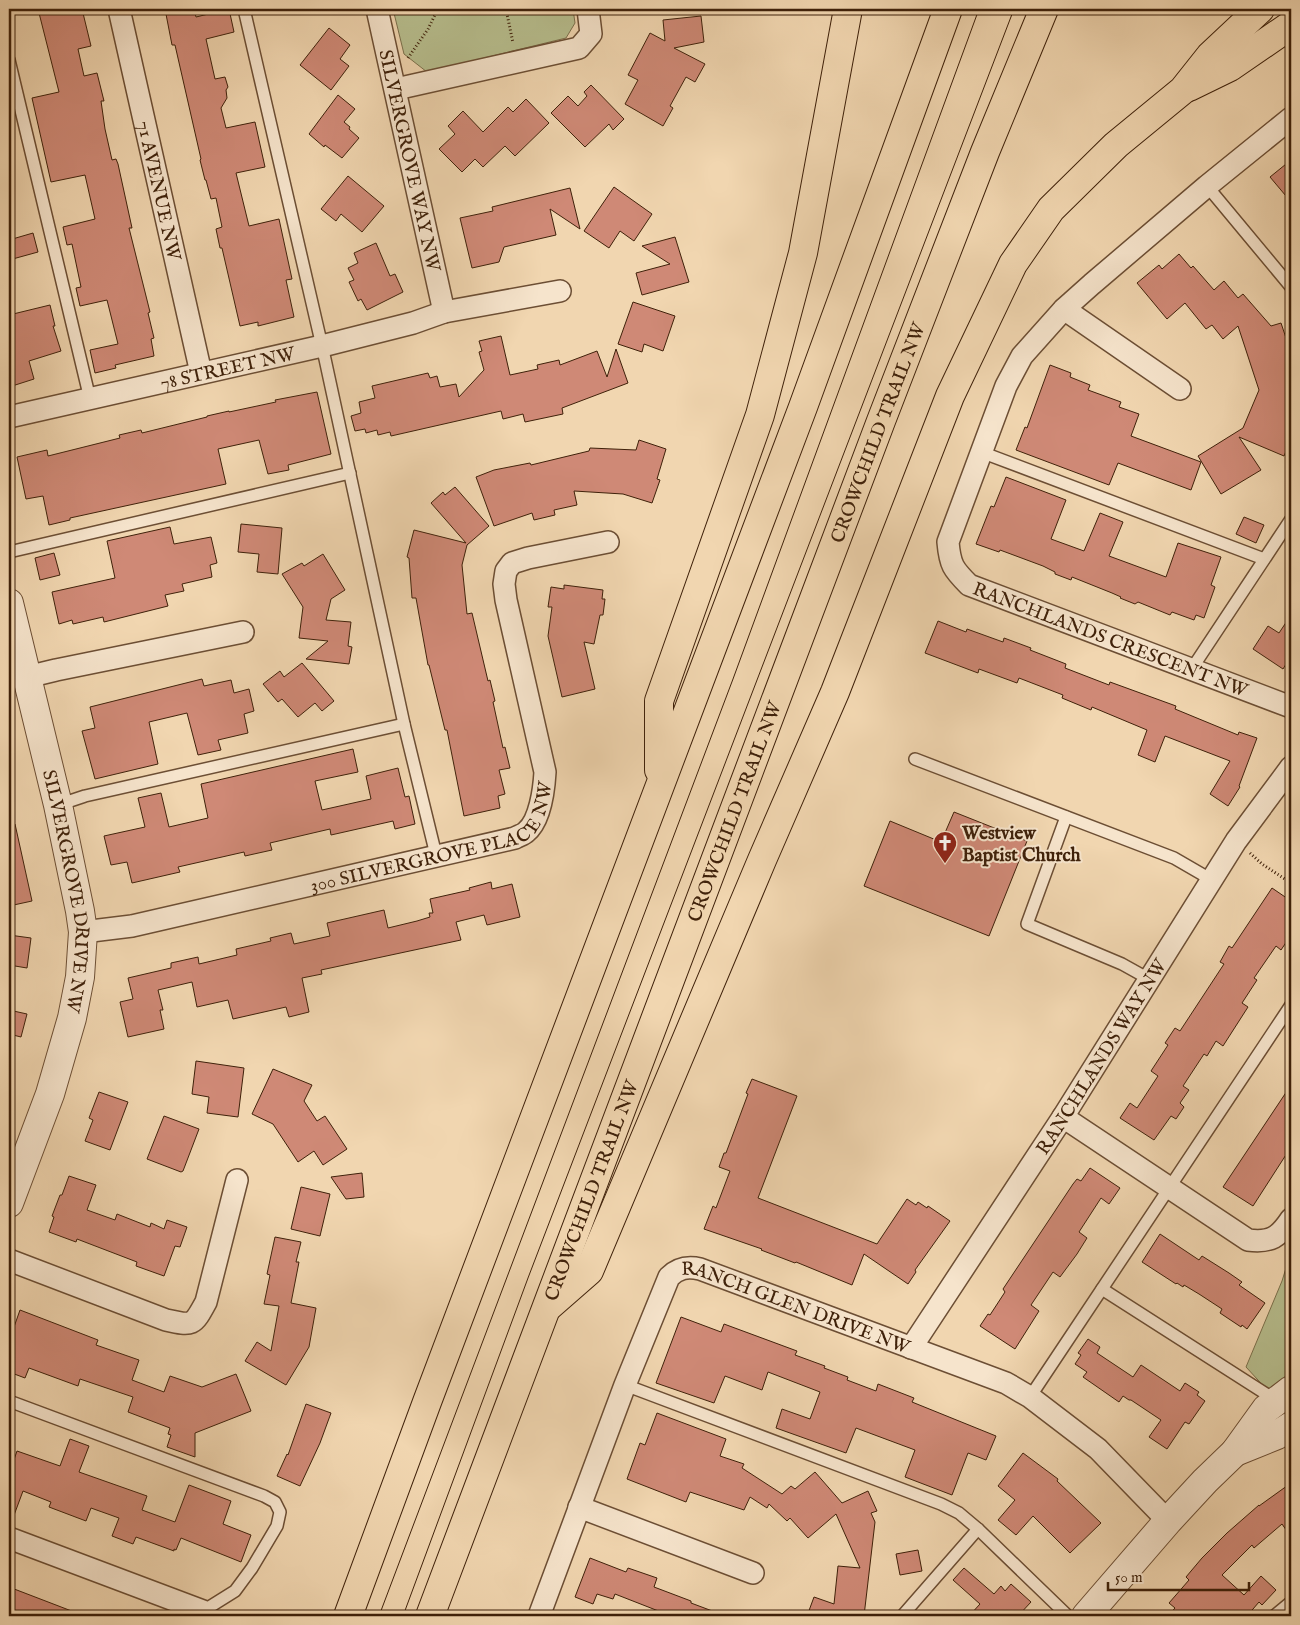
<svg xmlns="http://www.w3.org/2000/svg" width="1300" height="1625" font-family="'IM FELL English',serif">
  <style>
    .green { fill: #b7be8e; stroke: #7b704c }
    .building { fill: #cf8976; stroke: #3f210a }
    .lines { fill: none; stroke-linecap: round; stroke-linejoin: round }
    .service-casing { stroke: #6c4e34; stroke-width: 14 }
    .minor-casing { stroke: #6c4e34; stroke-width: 24 }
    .tertiary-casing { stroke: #6c4e34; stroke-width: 30 }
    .motorway-casing { stroke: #3f210a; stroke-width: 30 }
    .path { stroke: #3f210a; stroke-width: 3; stroke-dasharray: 1 2.5; stroke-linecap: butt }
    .service { stroke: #f6e4cc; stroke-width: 11 }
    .minor { stroke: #f6e4cc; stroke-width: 21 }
    .tertiary { stroke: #f6e4cc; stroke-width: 28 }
    .motorway { stroke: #f1d6b0; stroke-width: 28 }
    .tram { stroke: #3f210a; stroke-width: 1 }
    .labels { text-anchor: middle; stroke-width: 4; stroke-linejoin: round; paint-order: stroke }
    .street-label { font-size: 19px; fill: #3f210a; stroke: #f6e4cc }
    .poi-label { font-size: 19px; font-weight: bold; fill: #3f210a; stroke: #f6e4cc; text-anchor: start }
  </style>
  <rect width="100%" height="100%" fill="#f1d6b0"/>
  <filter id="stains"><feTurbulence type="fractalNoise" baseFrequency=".004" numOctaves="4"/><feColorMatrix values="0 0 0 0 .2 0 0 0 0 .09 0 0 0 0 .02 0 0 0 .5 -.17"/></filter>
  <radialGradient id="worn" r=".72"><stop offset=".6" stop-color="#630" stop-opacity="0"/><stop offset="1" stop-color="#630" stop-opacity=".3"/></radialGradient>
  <g class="green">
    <polygon points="393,9 573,9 575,23 566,38 427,72 404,54"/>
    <polygon points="1291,1252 1291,1376 1269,1392 1246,1367 1282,1281"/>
  </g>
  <g class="building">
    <polygon points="38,9 82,9 91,46 78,49 84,76 97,73 104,101 101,101 105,129 112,160 116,159 118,164 132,228 129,228 150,312 148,313 154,338 151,339 154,356 115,365 116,368 95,373 90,350 118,344 107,300 80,306 76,288 81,287 72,244 67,245 63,227 95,219 85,175 51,182 32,98 59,92"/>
    <polygon points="165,9 194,9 196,17 229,9 234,32 206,39 215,79 225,77 228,87 226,90 227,98 221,108 226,128 255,122 265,167 236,173 249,226 279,219 292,279 286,280 294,317 258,326 258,322 240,326 222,248 220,248 216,229 222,227 216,198 211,199 206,180 205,180 200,160 201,159 175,45 172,45"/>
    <polygon points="701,16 704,42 674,48 705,64 695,82 686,77 670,106 673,108 663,126 625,104 638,80 628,75 650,33 665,41 663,20"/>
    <polygon points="329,28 350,45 340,59 349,66 331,90 300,65"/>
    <polygon points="591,85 624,119 613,130 609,124 585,147 551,113 568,96 578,106 587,96 584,92"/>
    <polygon points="338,95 355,109 344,122 350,127 349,129 359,138 342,158 325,145 324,147 309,134"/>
    <polygon points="526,99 549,123 515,156 505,146 483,167 475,159 462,172 439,149 455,134 448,126 463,111 483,132 508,107 513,112"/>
    <polygon points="1291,160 1291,202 1270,177"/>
    <polygon points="348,176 384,206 362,232 341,214 336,221 321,209"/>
    <polygon points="614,187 652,214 634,241 620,231 609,248 584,231"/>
    <polygon points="570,188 580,229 550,209 556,235 504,247 499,262 472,268 460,218 493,211 492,207"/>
    <polygon points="33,233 38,252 9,260 9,240"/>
    <polygon points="675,237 689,282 642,295 636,273 670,264 642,246"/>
    <polygon points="376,243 390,276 395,274 403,292 367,310 361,299 358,301 349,282 354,280 348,268 358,263 354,253"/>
    <polygon points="1179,254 1191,268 1193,266 1214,290 1224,281 1238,298 1243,294 1271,326 1281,323 1291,353 1291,439 1284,456 1239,437 1261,470 1221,494 1198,456 1243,428 1259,390 1238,326 1223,339 1212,325 1206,329 1185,303 1167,319 1137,283 1159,265 1162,269"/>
    <polygon points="633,302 675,316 663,351 644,344 642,352 618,344"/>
    <polygon points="50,305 55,326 53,326 61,351 29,361 34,379 9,387 9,315"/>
    <polygon points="501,336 510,375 538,369 537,365 559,360 560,365 597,351 607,377 616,349 628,383 562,408 563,414 525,422 523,414 503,419 501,411 391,436 390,432 378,435 377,430 366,433 365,429 355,431 351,416 361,413 359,402 375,398 372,386 428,373 430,378 437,376 440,387 456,384 459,397 484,370 479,352 482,351 479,341"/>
    <polygon points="1050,365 1071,373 1070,377 1090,385 1088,390 1121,402 1119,407 1139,414 1131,436 1201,462 1191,490 1118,463 1109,485 1016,450 1025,427 1027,428"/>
    <polygon points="317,392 331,454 288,465 289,470 268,474 259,440 218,449 226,484 70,518 70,520 49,525 43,496 26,499 17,457 47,450 48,456 120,438 119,435 141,430 142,433 207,417 207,416 229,411 229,412 276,402 275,400"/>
    <polygon points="639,440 666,449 657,479 660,480 652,503 623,494 574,491 577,505 554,510 555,515 534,520 532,513 494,526 476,477 494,470 530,463 531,465 589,451 590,448 636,450"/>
    <polygon points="1006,477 1066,500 1051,539 1084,551 1100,513 1123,522 1109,556 1166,577 1178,543 1221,557 1211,585 1215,587 1204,618 1196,615 1194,620 1172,612 1170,615 1138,602 1135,604 1120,598 1121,597 1112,593 1072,577 1071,580 1055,574 1055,572 1043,566 1000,550 999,552 976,544 991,506 994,507"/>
    <polygon points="455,487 489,526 467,545 462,565 467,614 472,613 488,681 490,680 495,701 493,702 503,748 505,747 510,768 499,770 505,794 498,796 500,808 464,816 447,730 445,730 429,665 428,665 416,598 412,598 409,558 407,557 414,530 466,543 431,503 443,492 445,495"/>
    <polygon points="1244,517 1264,525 1256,543 1236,534"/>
    <polygon points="241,524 282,528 278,574 257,572 259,554 238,552"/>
    <polygon points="170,527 174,544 211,537 217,563 210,565 212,577 182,584 184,591 165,595 168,606 104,622 103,617 73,624 72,620 59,624 52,592 115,578 107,541"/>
    <polygon points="54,553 60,575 40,580 35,558"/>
    <polygon points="323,554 345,590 331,599 326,620 351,622 348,646 352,647 349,664 306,659 328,641 299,638 303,607 282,574 302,563 304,566"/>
    <polygon points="564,585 603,590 602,599 605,599 603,615 600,615 594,644 584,642 595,689 562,697 548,636 552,607 548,607 551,587 564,589"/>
    <polygon points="1291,615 1291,656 1283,669 1253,649 1268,626 1279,633"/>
    <polygon points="938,621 966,632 967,629 1003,642 1004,638 1031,648 1030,650 1066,664 1065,668 1109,685 1110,682 1176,706 1175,709 1238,735 1239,732 1257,738 1239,786 1240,787 1228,806 1210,794 1230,761 1165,736 1155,762 1138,755 1147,730 1092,707 1091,710 1062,698 1063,695 1019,678 1017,683 979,669 978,673 925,653"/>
    <polygon points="302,663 334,701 322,711 315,703 298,717 282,699 278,702 263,684 280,671 284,677"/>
    <polygon points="202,679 204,686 231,680 234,693 249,689 254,711 244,714 248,733 218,740 221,750 198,755 187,713 149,722 158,764 95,779 82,731 95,728 90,707"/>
    <polygon points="353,749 358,772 315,781 322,810 371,799 366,776 398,768 405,797 409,796 415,824 395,829 393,821 331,835 330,829 270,843 272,850 245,856 244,852 178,867 180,872 132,883 127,862 111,865 104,836 145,827 138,798 161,793 169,827 208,818 201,784"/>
    <polygon points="954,812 1027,841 989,936 864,886 890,821 941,842"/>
    <polygon points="15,824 32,901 9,906 9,825"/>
    <polygon points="491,882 492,889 512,884 520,917 487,925 484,915 456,922 461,940 321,970 322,974 302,978 309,1012 289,1017 286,1007 233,1019 228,1000 197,1007 192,982 158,990 163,1010 160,1010 164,1029 128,1037 120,1002 133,999 128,978 171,968 171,963 198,957 199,964 237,955 236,949 271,941 270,938 291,933 294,944 330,936 327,923 384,910 388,928 417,921 430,917 429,913 433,913 430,899 470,890 469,888"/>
    <polygon points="1272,888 1291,901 1291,935 1281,950 1276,946 1254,978 1257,980 1242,1003 1248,1007 1223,1046 1216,1041 1207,1056 1204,1054 1183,1086 1189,1090 1180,1103 1184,1107 1176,1119 1171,1116 1154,1140 1120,1118 1130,1103 1137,1108 1158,1076 1151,1071 1168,1045 1165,1043 1175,1028 1180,1031 1224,964 1220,962 1229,946 1232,948"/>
    <polygon points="9,935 31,938 27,968 9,965"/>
    <polygon points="9,1010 27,1014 21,1037 9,1034"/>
    <polygon points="196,1061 244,1068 238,1117 207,1113 209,1097 192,1094"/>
    <polygon points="273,1069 312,1085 304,1101 317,1121 325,1116 347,1149 323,1165 314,1151 298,1162 273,1124 252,1114"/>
    <polygon points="752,1079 797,1096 758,1198 877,1244 907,1199 916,1205 918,1202 927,1208 928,1206 950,1221 915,1270 916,1272 908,1284 864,1254 852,1285 796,1262 795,1263 761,1250 762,1249 704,1229 713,1206 716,1208 730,1171 719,1167 724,1153 726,1153 748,1094 746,1093"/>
    <polygon points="1291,1085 1291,1147 1253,1206 1223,1187"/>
    <polygon points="99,1092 128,1102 110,1150 85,1141 93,1120 89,1118"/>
    <polygon points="164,1116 199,1129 183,1171 181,1172 147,1159"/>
    <polygon points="1090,1168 1120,1188 1109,1204 1101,1198 1079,1232 1087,1238 1077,1254 1060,1277 1053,1272 1031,1305 1039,1311 1015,1349 980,1326 988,1314 990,1315 1005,1292 1003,1289 1073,1184 1077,1179 1081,1181"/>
    <polygon points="362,1173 364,1197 346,1199 331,1177"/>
    <polygon points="69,1176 96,1185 87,1210 115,1220 117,1214 150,1227 151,1223 164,1229 167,1220 187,1227 180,1247 175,1246 164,1276 136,1266 137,1262 77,1239 76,1242 49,1232 54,1217 52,1216 60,1195 62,1195"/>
    <polygon points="301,1187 330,1194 320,1236 291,1229"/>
    <polygon points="1160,1234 1199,1260 1202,1256 1229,1273 1242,1282 1239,1285 1265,1303 1247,1329 1242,1325 1241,1327 1220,1313 1222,1309 1199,1294 1184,1285 1183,1287 1177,1283 1176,1284 1142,1262"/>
    <polygon points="275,1237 301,1242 296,1262 299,1262 291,1303 316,1308 309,1347 286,1385 245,1361 257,1342 271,1351 279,1306 264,1304 270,1275 267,1274"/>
    <polygon points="20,1310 98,1340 96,1345 139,1360 132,1380 164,1392 170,1376 202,1387 236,1374 251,1411 195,1433 195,1457 167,1447 171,1435 168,1434 170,1428 128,1412 133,1397 80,1379 78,1386 29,1368 25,1378 9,1372 9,1325 14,1327"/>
    <polygon points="681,1317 721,1332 724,1324 797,1351 795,1355 825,1366 824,1368 848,1377 847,1380 876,1391 878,1384 914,1398 912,1402 996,1436 986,1460 968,1453 952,1495 905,1477 915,1450 856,1428 846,1453 776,1428 782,1409 810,1419 820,1392 768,1372 762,1390 725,1376 714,1403 656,1383"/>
    <polygon points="1088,1339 1100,1347 1097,1353 1133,1377 1141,1365 1180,1391 1185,1383 1199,1392 1197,1395 1205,1401 1189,1424 1185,1422 1167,1449 1149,1437 1161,1420 1131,1400 1129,1400 1123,1396 1119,1402 1083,1377 1087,1372 1075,1364 1081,1355 1078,1353"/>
    <polygon points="306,1404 331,1413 320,1443 300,1486 277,1476 287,1454 288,1455"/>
    <polygon points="657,1413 726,1439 720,1456 744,1464 742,1468 782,1494 791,1486 795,1489 815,1472 842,1503 868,1491 877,1511 871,1513 875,1522 864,1616 807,1616 814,1597 834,1604 838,1566 860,1568 836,1514 808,1538 790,1518 787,1521 769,1504 767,1508 750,1497 744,1510 690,1492 686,1502 627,1479 640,1443 645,1445"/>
    <polygon points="70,1439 89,1446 79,1472 147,1496 142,1510 175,1522 189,1485 231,1501 223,1524 251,1535 241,1562 181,1538 176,1550 174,1549 174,1551 136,1537 133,1544 112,1536 119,1518 91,1508 86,1521 49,1507 51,1502 23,1491 10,1526 9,1526 9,1474 17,1451 60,1466"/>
    <polygon points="1023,1453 1058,1479 1057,1481 1101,1523 1070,1553 1033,1516 1016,1535 998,1520 1015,1500 998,1486"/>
    <polygon points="1291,1483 1291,1537 1282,1524 1254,1548 1252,1545 1222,1575 1244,1595 1261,1576 1276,1590 1262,1605 1259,1602 1247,1616 1168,1616 1175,1608 1169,1603 1189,1580 1186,1577 1202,1558 1227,1533 1259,1505 1259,1506"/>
    <polygon points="918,1550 922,1571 900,1575 896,1554"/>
    <polygon points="590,1558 626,1572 628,1568 657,1578 654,1587 691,1601 691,1603 723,1615 723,1616 660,1616 661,1612 615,1594 613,1599 597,1594 593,1604 575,1597"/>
    <polygon points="964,1568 994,1594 1001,1586 1005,1591 1011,1584 1031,1602 1018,1616 969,1616 980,1604 953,1580"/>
    <polygon points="9,1587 82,1615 82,1616 9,1616"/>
  </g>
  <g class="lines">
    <g class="service-casing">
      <g id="service">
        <polyline points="244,9 325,359 404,724 436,855"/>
        <polyline points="9,60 90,399"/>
        <polyline points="1207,186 1291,287"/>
        <polyline points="981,452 1264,559"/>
        <polyline points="9,552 350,473"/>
        <polyline points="1191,670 1291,519"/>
        <polyline points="915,759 1174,858 1212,880"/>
        <polyline points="58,805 85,796 404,724"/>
        <polyline points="1066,817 1027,924 1122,964 1149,979"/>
        <polyline points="1102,1289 1277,1401"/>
        <polyline points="625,1385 941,1504 959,1513 978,1529 1068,1616"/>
        <polyline points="1030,1397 1291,1005"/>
        <polyline points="9,1401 264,1496 275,1502 280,1512 277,1526 252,1568 235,1591 203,1611 204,1615"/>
        <polyline points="902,1616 978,1529"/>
        <polyline points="1274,1616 1291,1602"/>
      </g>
    </g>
    <g class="minor-casing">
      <g id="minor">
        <path id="s1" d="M119 9 201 373"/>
        <path id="s2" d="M377 9 444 312"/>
        <polyline points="396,89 579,48 591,34 588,9"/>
        <path id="s3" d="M1291 118 1207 186 1092 284 1064 309 1022 356 1006 386 948 542C950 565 953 569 969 585L1291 707"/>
        <polyline points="1064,309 1180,389"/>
        <path id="s4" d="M9 417 322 346 413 323 444 312 560 291"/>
        <polyline points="27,677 56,670 243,632"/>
        <path id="s5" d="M83 932 132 926 515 838C518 836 523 835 526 832 540 821 544 789 545 772L506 600 504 584 506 571 512 563 528 558 608 542"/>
        <path d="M1063 1117 1248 1240C1271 1243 1279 1237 1291 1219"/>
        <path d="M9 1260 166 1320C193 1326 193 1326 206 1302L237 1180"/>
        <path id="s6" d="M911 1348 1063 1117 1236 841 1291 767"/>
        <polyline points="579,1507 753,1573"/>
        <polyline points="9,1538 203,1611"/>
        <path id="s7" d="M539 1616 625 1385 669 1277C678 1268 687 1266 700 1269L1006 1383 1030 1397 1098 1449 1168 1521"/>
      </g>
    </g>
    <g class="tertiary-casing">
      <g id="tertiary">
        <path id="s8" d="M9 603 58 805 80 911 83 932 80 977 72 1018 50 1094 9 1203"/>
        <polyline points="1235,1452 1277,1435 1291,1426"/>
        <polyline points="1086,1616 1168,1521 1205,1481 1235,1452 1266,1409 1291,1390"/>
      </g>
    </g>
    <g class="motorway-casing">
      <g id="motorway">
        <polyline points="1189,87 1230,67 1291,25"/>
        <polyline points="659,770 659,701 760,415 803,253 848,9"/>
        <polyline points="549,1306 589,1271 762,860 835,692 950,396 1013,264 1051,209 1116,145 1183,90 1210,56 1260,9"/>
        <polyline points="348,1616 427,1402 803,407 948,9"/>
        <path id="s9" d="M430 1616 881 421 985 152 1044 9"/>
      </g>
    </g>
    <g class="path">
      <polyline points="506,9 513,43"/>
      <polyline points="408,58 428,29 438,9"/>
      <polyline points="1250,853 1262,864 1291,883"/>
    </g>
    <use href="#service" class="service"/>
    <use href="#minor" class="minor"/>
    <use href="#tertiary" class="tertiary"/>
    <use href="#motorway" class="motorway"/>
    <g class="tram">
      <polyline points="379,1616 733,679 979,9"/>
      <polyline points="403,1616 528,1278 1014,9"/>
    </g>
  </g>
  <defs>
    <g id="church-pin" transform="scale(1.25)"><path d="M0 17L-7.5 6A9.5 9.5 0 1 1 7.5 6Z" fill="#8f2418" stroke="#f6e4cc"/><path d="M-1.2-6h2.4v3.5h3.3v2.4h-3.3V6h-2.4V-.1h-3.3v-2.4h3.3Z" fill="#fff"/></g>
  </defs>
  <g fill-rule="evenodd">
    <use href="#church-pin" x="945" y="843"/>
  </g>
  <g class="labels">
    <g class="street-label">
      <text dy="7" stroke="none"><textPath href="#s2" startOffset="155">SILVERGROVE WAY NW</textPath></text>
      <text dy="7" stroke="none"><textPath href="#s1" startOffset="186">71 AVENUE NW</textPath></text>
      <text dy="7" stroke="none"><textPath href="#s4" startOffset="224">78 STREET NW</textPath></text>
      <text dy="7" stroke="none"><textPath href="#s9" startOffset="1265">CROWCHILD TRAIL NW</textPath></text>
      <text dy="7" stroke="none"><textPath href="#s3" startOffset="761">RANCHLANDS CRESCENT NW</textPath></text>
      <text dy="7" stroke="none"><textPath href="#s9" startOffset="860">CROWCHILD TRAIL NW</textPath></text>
      <text dy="7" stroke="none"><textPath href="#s5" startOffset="371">300 SILVERGROVE PLACE NW</textPath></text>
      <text dy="7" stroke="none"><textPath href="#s8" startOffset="295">SILVERGROVE DRIVE NW</textPath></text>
      <text dy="7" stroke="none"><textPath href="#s6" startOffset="348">RANCHLANDS WAY NW</textPath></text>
      <text dy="7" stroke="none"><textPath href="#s9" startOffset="455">CROWCHILD TRAIL NW</textPath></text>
      <text dy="7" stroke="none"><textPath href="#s7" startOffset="499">RANCH GLEN DRIVE NW</textPath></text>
    </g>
    <g class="poi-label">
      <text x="962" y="839">Westview<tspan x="962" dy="22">Baptist Church</tspan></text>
    </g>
  </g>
  <rect width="1300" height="1625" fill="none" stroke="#f1d6b0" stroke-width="30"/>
  <rect x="10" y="10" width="1280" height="1605" fill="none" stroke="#3f210a" stroke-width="2.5"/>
  <rect x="15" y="15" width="1270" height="1595" fill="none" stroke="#3f210a"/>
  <path d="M1108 1582v8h141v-8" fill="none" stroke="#3f210a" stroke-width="2.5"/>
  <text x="1115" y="1582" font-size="15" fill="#3f210a" stroke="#f6e4cc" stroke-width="4" paint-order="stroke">50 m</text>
  <rect width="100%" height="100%" filter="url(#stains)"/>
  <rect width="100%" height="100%" fill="url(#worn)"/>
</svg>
